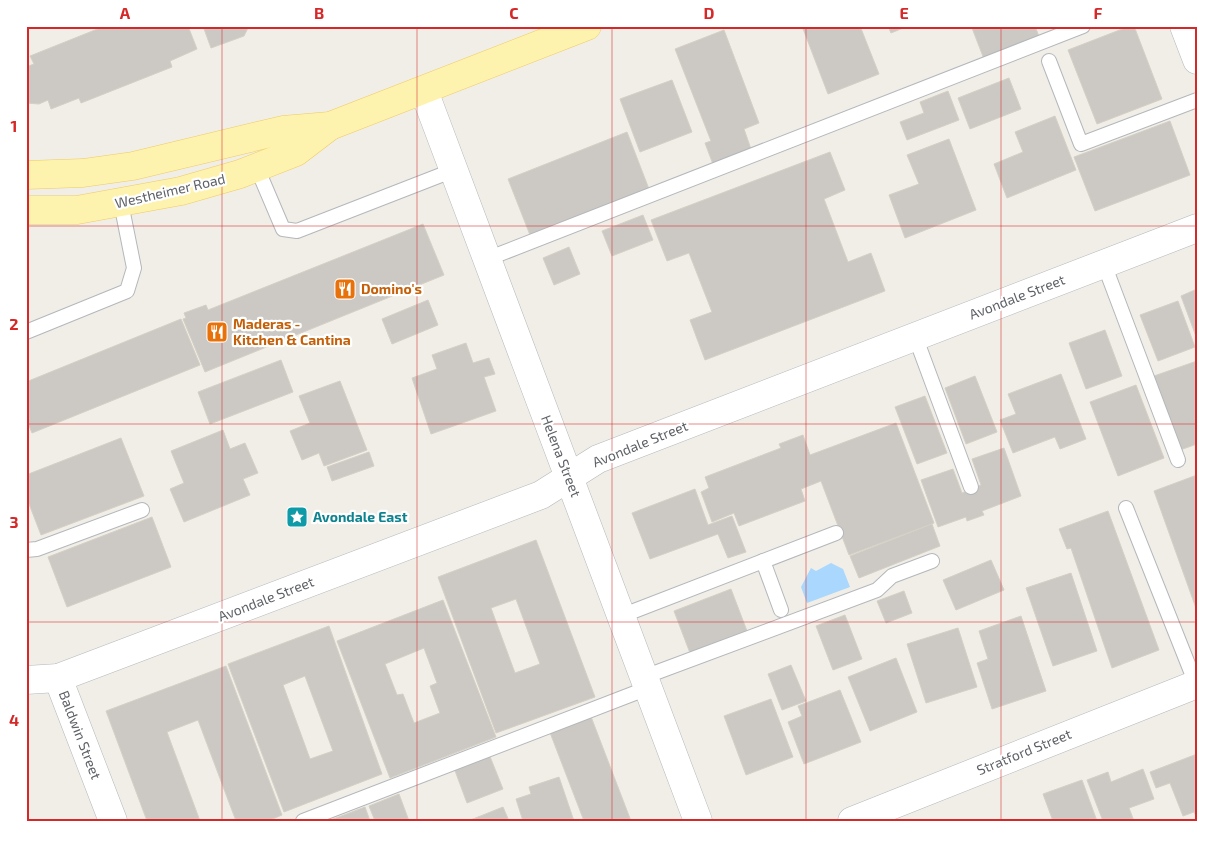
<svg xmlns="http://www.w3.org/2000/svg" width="1223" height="847" font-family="'Exo 2',sans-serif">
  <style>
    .water { fill: #a9d7fe }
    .building { fill: #ccc9c4; stroke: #d5d0c5; fill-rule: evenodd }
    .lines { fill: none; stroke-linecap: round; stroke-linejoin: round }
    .lane-casing { stroke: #b4b7bb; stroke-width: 16 }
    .street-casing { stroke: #b4b7bb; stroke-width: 29 }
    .primary-casing { stroke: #f0cb60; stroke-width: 29 }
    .lane { stroke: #fff; stroke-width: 14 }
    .street { stroke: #fff; stroke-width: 28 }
    .primary { stroke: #fef3ae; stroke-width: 28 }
    .grid { fill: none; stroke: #d62828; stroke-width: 1; stroke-opacity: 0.55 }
    .labels { text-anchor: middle; stroke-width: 4.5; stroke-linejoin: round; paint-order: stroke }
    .street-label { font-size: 14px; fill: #5e6267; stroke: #fff }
    .food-label { font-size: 14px; font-weight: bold; fill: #c56008; stroke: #fff; text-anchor: start }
    .culture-label { font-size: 14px; font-weight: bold; fill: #0d838f; stroke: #fff; text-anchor: start }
    .neatline { fill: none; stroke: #d62828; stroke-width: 2 }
    .grid-label { font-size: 16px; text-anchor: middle; font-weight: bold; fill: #d62828 }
  </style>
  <rect width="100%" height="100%" fill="#f0eee7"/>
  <polygon class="water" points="831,563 843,569 850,587 807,603 801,587 811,568 816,571"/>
  <g class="building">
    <polygon points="105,26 188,26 197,49 170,61 172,67 81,103 79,98 51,109 48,100 39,104 26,103 26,67 34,64 30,56"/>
    <polygon points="203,26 251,26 248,28 244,36 211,48"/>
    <polygon points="802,26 860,26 879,74 828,94"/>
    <polygon points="888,26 908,26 891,33"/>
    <polygon points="976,26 1035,26 1040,39 984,59 972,28"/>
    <polygon points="1130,26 1134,26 1162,99 1097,124 1068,50"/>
    <polygon points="724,30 759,123 744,129 752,152 714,167 705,143 711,141 675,49"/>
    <polygon points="1009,78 1021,109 970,129 958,98"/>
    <polygon points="672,80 692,132 640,152 620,99"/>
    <polygon points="948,91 959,120 907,140 900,122 924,113 920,102"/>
    <polygon points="1055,116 1076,170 1007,198 994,164 1023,152 1015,132"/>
    <polygon points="1170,121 1190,175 1095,211 1074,157"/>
    <polygon points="627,132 649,189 530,235 508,179"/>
    <polygon points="949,139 976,210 905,238 889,195 919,184 907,155"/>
    <polygon points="830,152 845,190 824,199 848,262 871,253 885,291 705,360 690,320 712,312 689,253 667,261 651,220"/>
    <polygon points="643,215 653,240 612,256 602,231"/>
    <polygon points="423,224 444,275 205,372 183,319 186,318 184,313 206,305 208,310"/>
    <polygon points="569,247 580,274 554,285 543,258"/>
    <polygon points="1197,289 1197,339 1181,296"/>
    <polygon points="428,300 438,325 392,344 382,319"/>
    <polygon points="1178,301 1195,347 1158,361 1140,315"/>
    <polygon points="181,319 200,365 32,433 26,418 26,382"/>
    <polygon points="1105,330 1122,376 1086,389 1069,343"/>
    <polygon points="466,343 473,363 489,358 495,374 484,377 496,411 431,434 412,378 437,369 432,355"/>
    <polygon points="281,360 293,392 210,424 198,392"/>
    <polygon points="1197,361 1197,444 1180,450 1154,376"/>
    <polygon points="1061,374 1086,439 1060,449 1055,437 1013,453 1000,420 1016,414 1008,394"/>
    <polygon points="975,376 997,432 966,444 945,388"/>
    <polygon points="340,381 367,450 324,466 319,453 302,460 290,431 310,423 299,396"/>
    <polygon points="1136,385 1164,458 1118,476 1090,402"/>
    <polygon points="925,396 947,453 917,464 895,407"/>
    <polygon points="896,423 934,523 849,555 821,481 801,489 805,501 739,526 734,513 712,522 701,492 709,488 705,477 781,448 779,444 803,435 810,455"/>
    <polygon points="223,430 230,449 245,443 258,473 243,479 250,495 184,522 170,489 184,483 171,451"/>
    <polygon points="121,438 144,496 41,535 26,496 26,475"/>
    <polygon points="1004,448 1021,496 982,511 984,515 967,521 966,517 938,527 921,480 953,469 962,493 981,485 972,459"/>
    <polygon points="369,452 374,466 332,481 327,467"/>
    <polygon points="1197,475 1197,611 1154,491"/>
    <polygon points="695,489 708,525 732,516 746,552 728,558 718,534 650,559 632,513"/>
    <polygon points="1108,511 1159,650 1112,668 1071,548 1067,549 1059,529"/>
    <polygon points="152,517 171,567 67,607 48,557"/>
    <polygon points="932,524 940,546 859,578 850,556"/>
    <path d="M536 540 595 697 496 733 438 577ZM516 599 540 664 515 673 491 608Z"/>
    <polygon points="991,560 1004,590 956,610 943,580"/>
    <polygon points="1071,573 1097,651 1053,666 1026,588"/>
    <polygon points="731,589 747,631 690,653 674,611"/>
    <polygon points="904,591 912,613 886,623 877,601"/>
    <path d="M443 600 496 737 390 778 337 641ZM424 648 437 683 430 686 440 713 414 723 403 694 397 695 385 664Z"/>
    <polygon points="845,615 862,659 833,670 816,626"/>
    <polygon points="1021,616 1046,691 992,709 977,663 988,659 979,631"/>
    <path d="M329 626 382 774 284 812 228 664ZM305 676 333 751 310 759 283 685Z"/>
    <polygon points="958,628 977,687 926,703 907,644"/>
    <polygon points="896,658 917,712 870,731 848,677"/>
    <polygon points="791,665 806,701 782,710 768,674"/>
    <polygon points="226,666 282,815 268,821 236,821 198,720 167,732 200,821 147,821 106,711"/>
    <polygon points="840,690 861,742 804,764 788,722 802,716 798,706"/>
    <polygon points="771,699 793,757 746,775 724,716"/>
    <polygon points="590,714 631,821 584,821 549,730"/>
    <polygon points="489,754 503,789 467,803 454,768"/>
    <polygon points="1197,754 1197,818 1194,812 1183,816 1170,783 1156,788 1150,772"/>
    <polygon points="1143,769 1154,799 1129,808 1134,821 1103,821 1087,780 1108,772 1111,782"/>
    <polygon points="559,777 574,821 523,821 516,799 531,794 529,787"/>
    <polygon points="1082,780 1097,821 1053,821 1043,794"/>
    <polygon points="399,794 409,821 375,821 369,806"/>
    <polygon points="365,807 370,821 328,821"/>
    <polygon points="503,807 509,821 468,821"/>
  </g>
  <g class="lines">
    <g class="lane-casing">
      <g id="lane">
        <polyline points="1049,61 1081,144 1197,100"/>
        <polyline points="257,168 283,229 297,231 454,170"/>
        <polyline points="487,259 1083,26"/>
        <polyline points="1104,264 1178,460"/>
        <polyline points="26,332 127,291 134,268 121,203"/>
        <polyline points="915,336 971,487"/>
        <polyline points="1126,508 1196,684"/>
        <polyline points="26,550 37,549 142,510"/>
        <polyline points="763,561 781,610"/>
        <polyline points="621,616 836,533"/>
        <polyline points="644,677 877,590 892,576 932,561"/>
        <polyline points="303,821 648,688"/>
      </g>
    </g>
    <g class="street-casing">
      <g id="street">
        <polyline points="1184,26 1197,60"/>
        <polyline points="424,91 698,821"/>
        <polyline points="58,678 113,821"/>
        <polyline points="26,680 58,678 541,495 598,459 1197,228"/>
        <polyline points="852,821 1197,684"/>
      </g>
    </g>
    <g class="primary-casing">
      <g id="primary">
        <polyline points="26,175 83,173 133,166 283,130 330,126 587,26"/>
        <polyline points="26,210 77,210 181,191 240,174 296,152 330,126"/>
      </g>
    </g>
    <use href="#lane" class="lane"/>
    <use href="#street" class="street"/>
    <use href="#primary" class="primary"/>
  </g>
  <path class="grid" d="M222 26V821M417 26V821M612 26V821M806 26V821M1001 26V821M26 226H1197M26 424H1197M26 622H1197"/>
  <defs>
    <g id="restaurant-square" transform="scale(1.125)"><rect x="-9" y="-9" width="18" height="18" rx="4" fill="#e8710a" stroke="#fff"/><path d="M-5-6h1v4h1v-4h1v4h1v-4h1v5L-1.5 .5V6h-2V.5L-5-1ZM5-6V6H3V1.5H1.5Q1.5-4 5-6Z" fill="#fff"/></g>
    <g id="sight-square" transform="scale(1.125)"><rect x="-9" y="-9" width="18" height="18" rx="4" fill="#0f9aa8" stroke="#fff"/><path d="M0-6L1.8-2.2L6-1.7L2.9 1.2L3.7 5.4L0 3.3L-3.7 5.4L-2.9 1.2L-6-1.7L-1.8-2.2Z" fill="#fff"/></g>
  </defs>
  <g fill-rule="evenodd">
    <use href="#restaurant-square" x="345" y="289"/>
    <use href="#restaurant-square" x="217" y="332"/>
    <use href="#sight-square" x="297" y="517"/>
  </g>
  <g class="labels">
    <g class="street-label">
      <text transform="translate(170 191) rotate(-13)" y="5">Westheimer Road</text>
      <text transform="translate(1017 297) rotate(-21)" y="5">Avondale Street</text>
      <text transform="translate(640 444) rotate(-22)" y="5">Avondale Street</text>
      <text transform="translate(561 456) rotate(69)" y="5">Helena Street</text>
      <text transform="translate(266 599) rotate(-21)" y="5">Avondale Street</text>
      <text transform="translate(80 735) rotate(69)" y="5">Baldwin Street</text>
      <text transform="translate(1024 752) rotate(-22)" y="5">Stratford Street</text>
    </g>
    <g class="food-label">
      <text x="361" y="294">Domino's</text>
      <text x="233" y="329">Maderas -<tspan x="233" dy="16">Kitchen &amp; Cantina</tspan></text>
    </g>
    <g class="culture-label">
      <text x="313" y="522">Avondale East</text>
    </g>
  </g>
  <rect width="1223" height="847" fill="none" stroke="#ffffff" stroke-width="55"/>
  <rect x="28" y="28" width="1168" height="792" class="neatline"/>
  <g class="grid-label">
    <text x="125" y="19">A</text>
    <text x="319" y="19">B</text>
    <text x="514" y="19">C</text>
    <text x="709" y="19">D</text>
    <text x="904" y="19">E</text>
    <text x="1098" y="19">F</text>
    <text x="14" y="132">1</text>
    <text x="14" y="330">2</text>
    <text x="14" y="528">3</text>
    <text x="14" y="726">4</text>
  </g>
</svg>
